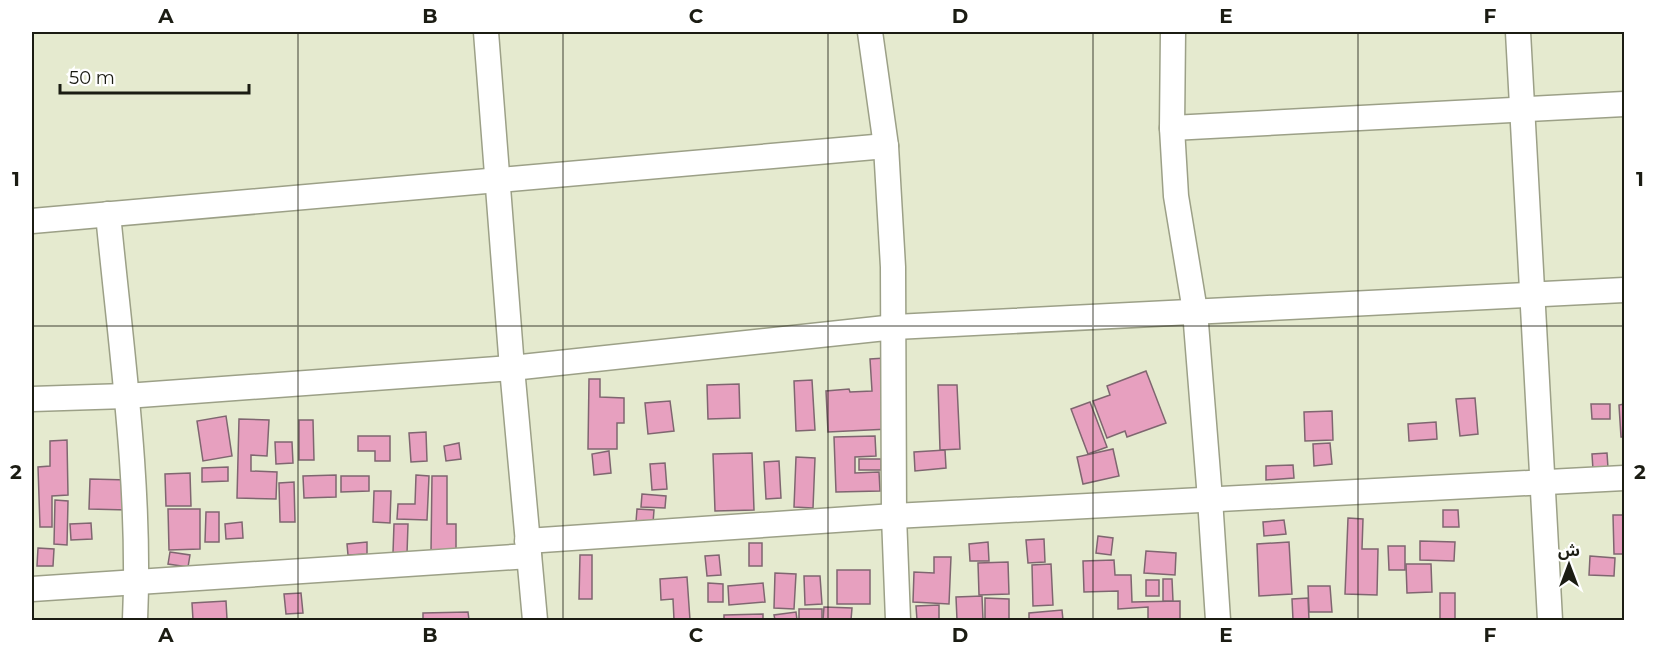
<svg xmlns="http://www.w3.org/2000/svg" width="1656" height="652" font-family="Montserrat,'Noto Sans Arabic',sans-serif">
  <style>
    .building { fill: #e7a0bf; stroke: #7f6670; stroke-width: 1.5 }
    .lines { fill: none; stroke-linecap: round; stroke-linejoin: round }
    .minor-casing { stroke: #9ca087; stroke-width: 27 }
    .minor { stroke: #fff; stroke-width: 24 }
    .grid { fill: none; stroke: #1b1c13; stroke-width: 1.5; stroke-opacity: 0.55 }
    .neatline { fill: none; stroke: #1b1c13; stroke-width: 2 }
    .grid-label { font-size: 20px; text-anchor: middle; font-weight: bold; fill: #1b1c13 }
  </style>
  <rect width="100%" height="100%" fill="#e5eacf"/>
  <g class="building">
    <polygon points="885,358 889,429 828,432 826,391 849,389 850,392 872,391 870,359"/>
    <polygon points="1146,371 1166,423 1127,437 1125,431 1107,438 1093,401 1110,395 1107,386"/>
    <polygon points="589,379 600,379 600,397 624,398 624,423 617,423 617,449 588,449"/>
    <polygon points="812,380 815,430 796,431 794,381"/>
    <polygon points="739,384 740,418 708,419 707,385"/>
    <polygon points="938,385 957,385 960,449 940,450"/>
    <polygon points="1475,398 1478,434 1460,436 1456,399"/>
    <polygon points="670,401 674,431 648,434 645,403"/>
    <polygon points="1090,402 1107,447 1088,454 1071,409"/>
    <polygon points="1591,404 1610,404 1610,419 1592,419"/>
    <polygon points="1624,404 1624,437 1621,437 1619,405"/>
    <polygon points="1332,411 1333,440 1305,441 1304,412"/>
    <polygon points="226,416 232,456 203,461 197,421"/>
    <polygon points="239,419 269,420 267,456 251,455 251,471 277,472 276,499 237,498"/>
    <polygon points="299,420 313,420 314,460 299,460"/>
    <polygon points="1436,422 1437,439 1409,441 1408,424"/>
    <polygon points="426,432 427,461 411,462 409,433"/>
    <polygon points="358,436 390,436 390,461 375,461 375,451 358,451"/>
    <polygon points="875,436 876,456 855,457 855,473 879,472 880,491 836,492 834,437"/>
    <polygon points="67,440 68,495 52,496 52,527 40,527 38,467 50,466 50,441"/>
    <polygon points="275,442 292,442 293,463 276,464"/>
    <polygon points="459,443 461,459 446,461 444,446"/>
    <polygon points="1330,443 1332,464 1314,466 1313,444"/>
    <polygon points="1113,449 1119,476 1083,484 1077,457"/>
    <polygon points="945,450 946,468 915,471 914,452"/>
    <polygon points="609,451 611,473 594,475 592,454"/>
    <polygon points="752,453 754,510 715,511 713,454"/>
    <polygon points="1607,453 1608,468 1593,470 1592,454"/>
    <polygon points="796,457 815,458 813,508 794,507"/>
    <rect x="859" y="459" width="22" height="11"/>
    <polygon points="779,461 781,498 766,499 764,462"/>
    <polygon points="665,463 667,489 652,490 650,464"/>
    <polygon points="1293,465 1294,478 1266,480 1266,466"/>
    <polygon points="228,467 228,481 202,482 202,468"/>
    <polygon points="190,473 191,506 166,506 165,474"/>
    <polygon points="336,475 336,497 304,498 303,476"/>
    <polygon points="416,475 429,476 427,520 397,519 398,504 415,504"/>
    <polygon points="341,476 369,476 369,491 341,492"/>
    <polygon points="432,476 447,476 447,524 456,524 456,552 431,552"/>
    <polygon points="90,479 129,480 128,510 89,509"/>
    <polygon points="294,482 295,522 280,522 279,483"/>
    <polygon points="374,491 391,491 390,523 373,522"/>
    <polygon points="642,494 666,496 665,508 641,507"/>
    <polygon points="55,500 68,501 67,545 54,544"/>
    <polygon points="168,509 200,509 200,549 169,550"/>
    <polygon points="637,509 654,510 653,523 636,522"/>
    <polygon points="1443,510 1458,510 1459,527 1443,527"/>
    <polygon points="206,512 219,512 219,542 205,542"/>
    <polygon points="1613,515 1624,515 1624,554 1614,554"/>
    <polygon points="1348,518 1363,519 1362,549 1378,549 1377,595 1345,594"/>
    <polygon points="1284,520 1286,534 1264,536 1263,522"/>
    <polygon points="242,522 243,538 226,539 225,524"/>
    <polygon points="91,523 92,539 71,540 70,524"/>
    <polygon points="394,524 408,524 407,554 393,553"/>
    <polygon points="1098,536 1113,538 1111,555 1096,553"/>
    <polygon points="1044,539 1045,562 1028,563 1026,540"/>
    <polygon points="1420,541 1455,542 1454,561 1420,560"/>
    <polygon points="367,542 367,554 348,555 347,544"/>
    <polygon points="988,542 989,561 970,561 969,544"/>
    <polygon points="1289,542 1292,594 1259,596 1257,544"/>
    <rect x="749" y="543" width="13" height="23"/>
    <polygon points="1388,546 1405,546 1405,570 1389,570"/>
    <polygon points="38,548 54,549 53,566 37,566"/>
    <polygon points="1146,551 1176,553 1175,575 1144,573"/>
    <polygon points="170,552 190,555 188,567 168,564"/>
    <polygon points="580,555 592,555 592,599 579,599"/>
    <polygon points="719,555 721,575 707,576 705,556"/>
    <polygon points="1590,556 1615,558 1614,576 1589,575"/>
    <polygon points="934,557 951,557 949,604 913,602 914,572 934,573"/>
    <polygon points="1114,560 1115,575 1131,575 1132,602 1180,601 1180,620 1148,620 1148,607 1118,609 1118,591 1084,592 1083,561"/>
    <polygon points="1008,562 1009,594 979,595 978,563"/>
    <polygon points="1051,564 1053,605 1033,606 1032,565"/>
    <polygon points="1406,564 1431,564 1432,592 1407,593"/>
    <rect x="837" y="570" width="33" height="34"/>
    <polygon points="775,573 796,574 794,609 774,608"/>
    <polygon points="804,576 820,576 822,604 805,605"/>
    <polygon points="687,577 690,620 674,620 673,599 661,600 660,579"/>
    <polygon points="1163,579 1172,579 1173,601 1163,601"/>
    <rect x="1146" y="580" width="13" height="16"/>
    <polygon points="708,583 723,584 723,602 708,602"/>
    <polygon points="763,583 765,602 729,605 728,586"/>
    <polygon points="1308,586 1330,586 1332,612 1309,612"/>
    <polygon points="301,593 303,613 286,614 284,594"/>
    <rect x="1440" y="593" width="15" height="27"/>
    <polygon points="982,596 983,620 957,620 956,597"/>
    <polygon points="985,598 1009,599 1009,620 985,620"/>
    <polygon points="1308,598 1309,620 1293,620 1292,599"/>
    <polygon points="226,601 227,619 193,620 192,603"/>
    <polygon points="939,605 939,619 955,620 917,620 916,606"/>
    <polygon points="824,607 852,608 851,620 823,620"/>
    <rect x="799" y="609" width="23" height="11"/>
    <polygon points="1062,610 1063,620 1029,620 1029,613"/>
    <polygon points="468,612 469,620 423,620 423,613"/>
    <polygon points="796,612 797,620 775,620 774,615"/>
    <polygon points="763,614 763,620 724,620 724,615"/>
  </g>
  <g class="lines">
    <g class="minor-casing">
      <g id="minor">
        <polyline points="486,32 512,368 535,620"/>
        <polyline points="870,32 886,146 893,267 894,516 898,620"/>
        <polyline points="1173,32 1172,128 1176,196 1195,311 1210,499 1218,620"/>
        <polyline points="1518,32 1550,620"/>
        <polyline points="1172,128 1624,104"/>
        <path d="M108 214C121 349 141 485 135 620"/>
        <polyline points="32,221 886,146"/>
        <polyline points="32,399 126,396 512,368 895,327 1624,290"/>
        <polyline points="527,541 894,516 1624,478"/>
        <polyline points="32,589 529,556"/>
      </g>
    </g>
    <use href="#minor" class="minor"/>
  </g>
  <path class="grid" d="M298 32V620M563 32V620M828 32V620M1093 32V620M1358 32V620M32 326H1624"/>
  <rect width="1656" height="652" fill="none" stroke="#ffffff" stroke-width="66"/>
  <g transform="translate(1569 565)" stroke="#ffffff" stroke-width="4.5" paint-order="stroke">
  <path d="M0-4.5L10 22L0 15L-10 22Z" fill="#1b1c13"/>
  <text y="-9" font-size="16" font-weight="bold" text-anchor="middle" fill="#1b1c13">ش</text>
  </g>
  <path d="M60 84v9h189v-9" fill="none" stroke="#1b1c13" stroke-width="3"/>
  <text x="69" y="84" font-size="18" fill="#1b1c13" stroke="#ffffff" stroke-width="4.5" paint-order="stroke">50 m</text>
  <rect x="33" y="33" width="1590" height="586" class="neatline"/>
  <g class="grid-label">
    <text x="166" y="23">A</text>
    <text x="430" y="23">B</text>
    <text x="696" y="23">C</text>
    <text x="960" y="23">D</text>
    <text x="1226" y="23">E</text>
    <text x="1490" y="23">F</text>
    <text x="16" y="186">1</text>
    <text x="1640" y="186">1</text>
    <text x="16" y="479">2</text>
    <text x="1640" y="479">2</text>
    <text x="166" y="642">A</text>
    <text x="430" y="642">B</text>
    <text x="696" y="642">C</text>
    <text x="960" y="642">D</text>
    <text x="1226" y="642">E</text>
    <text x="1490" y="642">F</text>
  </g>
</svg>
